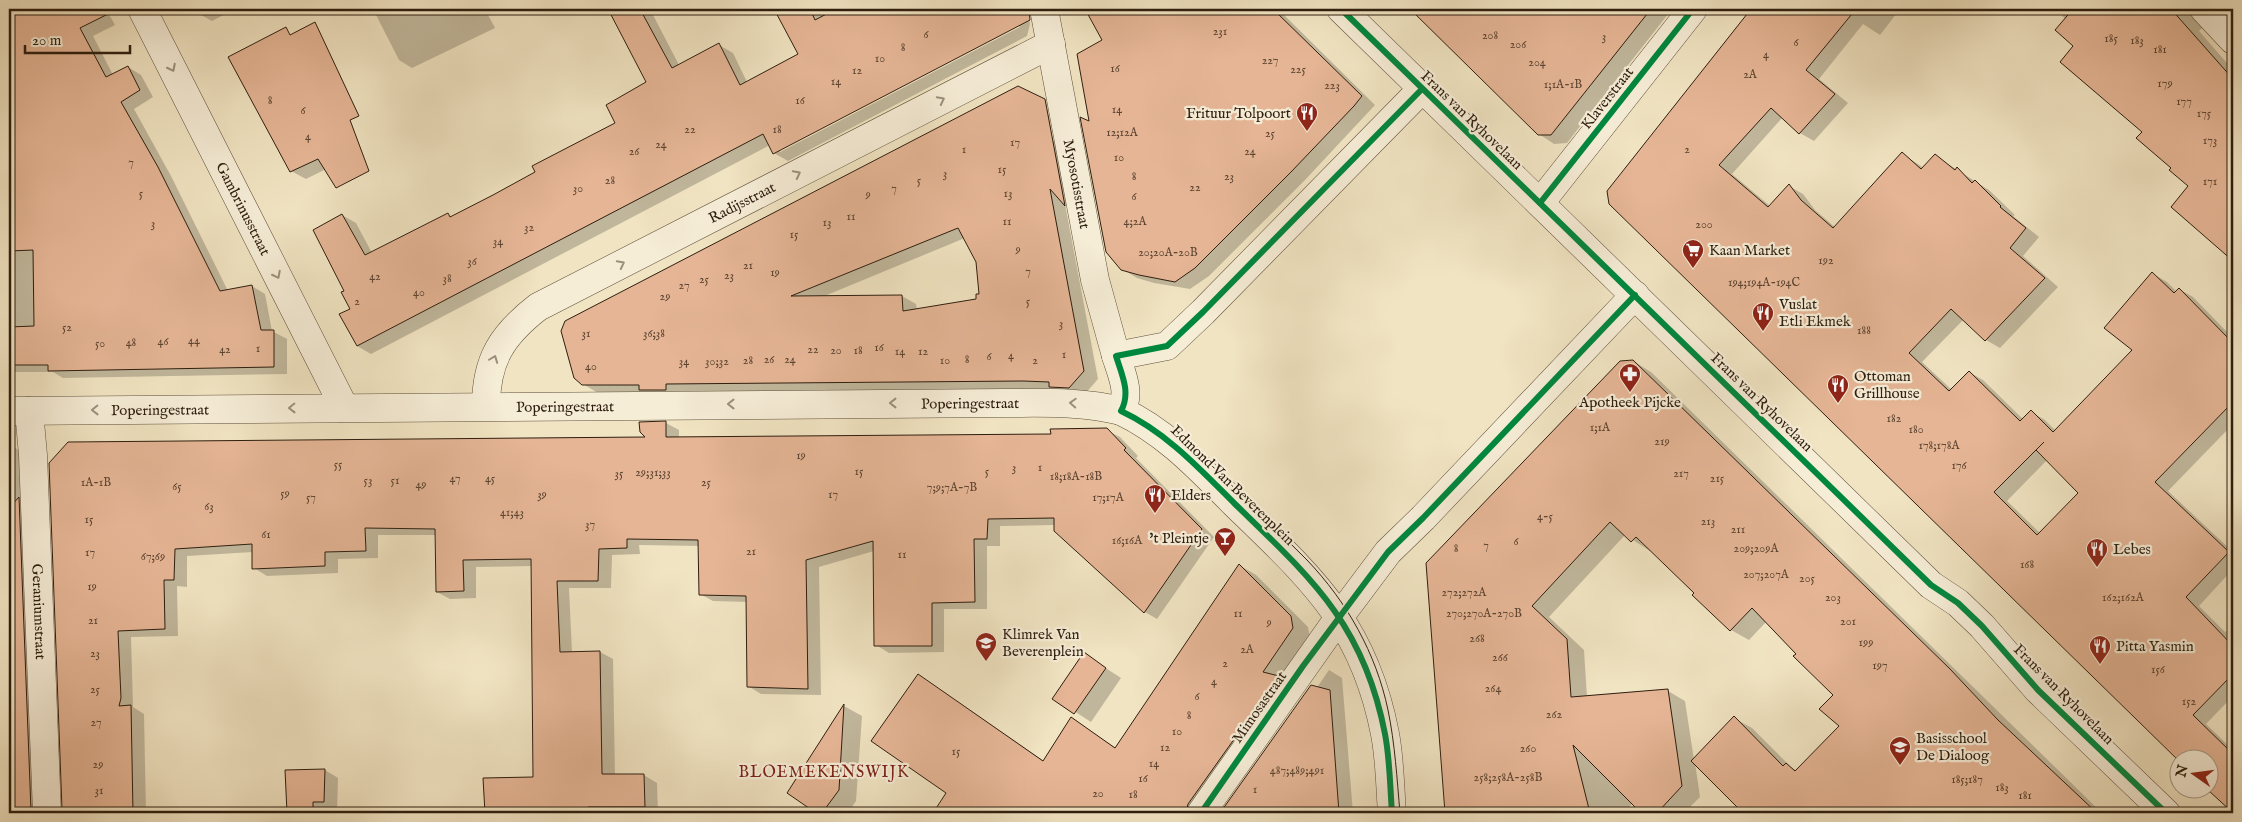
<svg xmlns="http://www.w3.org/2000/svg" width="2242" height="822" font-family="'IM FELL English',serif">
  <style>
    .shadow { fill: #0003; fill-rule: evenodd }
    .building { fill: #e5b595; stroke: #2e1e0f; fill-rule: evenodd }
    .lines { fill: none; stroke-linecap: round; stroke-linejoin: round }
    .minor-casing { stroke: #5f503c; stroke-width: 29 }
    .tertiary-casing { stroke: #5f503c; stroke-width: 29 }
    .minor { stroke: #f6edd7; stroke-width: 28 }
    .tertiary { stroke: #f6edd7; stroke-width: 28 }
    .tram { stroke: #2e1e0f; stroke-width: 1 }
    .cycleway-casing { stroke: #f6edd7; stroke-width: 9 }
    .cycleway { stroke: #00873e; stroke-width: 6 }
    .oneway { stroke: #9c907d }
    .labels { text-anchor: middle; stroke-width: 4.5; stroke-linejoin: round; paint-order: stroke }
    .number-label { font-size: 12px; fill: #5c4430 }
    .street-label { font-size: 15px; fill: #2e1e0f; stroke: #f6edd7 }
    .poi-label { font-size: 15px; fill: #2e1e0f; stroke: #f6edd7; text-anchor: start }
    .neighbourhood-label { font-size: 16px; letter-spacing: 1px; fill: #7a1f14; stroke: #f6edd7 }
  </style>
  <rect width="100%" height="100%" fill="#f1e4c2"/>
  <filter id="stains"><feTurbulence type="fractalNoise" baseFrequency=".004" numOctaves="4"/><feColorMatrix values="0 0 0 0 .2 0 0 0 0 .09 0 0 0 0 .02 0 0 0 .5 -.17"/></filter>
  <radialGradient id="worn" r=".72"><stop offset=".6" stop-color="#630" stop-opacity="0"/><stop offset="1" stop-color="#630" stop-opacity=".3"/></radialGradient>
  <g class="shadow">
    <polygon points="9,9 106,9 115,25 93,36 113,75 128,67 141,75 153,97 134,109 171,176 228,291 252,286 265,294 272,331 287,339 287,374 63,378 53,372 9,372"/>
    <polygon points="196,9 235,9 212,21 199,14"/>
    <polygon points="373,9 485,9 495,28 412,68 399,60"/>
    <path d="M610 9H661L652 13 679 65 719 45 733 53 747 82 799 54 777 12 784 9H1027L1030 24 1027 36 788 161 774 153 770 145 371 354 357 346 351 309 346 291 342 215 356 223 372 253 448 215 453 217 536 173 616 124 647 83ZM1018 25 1020 27 780 152V149Z"/>
    <polygon points="1086,9 1278,9 1375,105 1305,180 1209,276 1190,289 1154,283 1137,278 1122,269 1093,132 1104,41"/>
    <polygon points="1410,9 1672,9 1567,143 1554,144 1539,134"/>
    <path d="M1753 9H1900L1880 35 1863 24 1819 79 1848 103 1814 141 1800 133 1783 117 1732 174 1770 206 1789 186 1803 194 1815 210 1836 228 1902 154 1924 168 1935 156 1989 190 2015 215 2013 216 2039 237 2023 256 2058 287 2000 348 1986 340 1964 319 1922 362 1952 390 1969 372 1983 380 2023 419 2031 412 2045 420 2056 431 2134 350 2153 274 2167 282 2177 292 2179 289 2193 297 2232 337 2226 343 2233 350V424L2168 491 2233 552V569L2199 606 2225 632 2226 631 2233 635V696L2206 724 2233 750V812L2210 789V760L1609 191ZM2047 460 2080 493 2040 533 2007 501Z"/>
    <polygon points="2065,9 2206,9 2205,25 2199,31 2233,70 2233,259 2172,206 2190,186 2075,46 2066,19 2062,16 2067,11"/>
    <polygon points="230,57 328,168 306,179 291,171"/>
    <path d="M1031 94 1046 102 1053 140 1066 148 1078 212 1065 204 1098 379 1084 395H1065L1055 389H1038L598 393 583 384ZM965 238 978 262 981 295 977 300 917 310 916 304 902 296 822 297Z"/>
    <path d="M1633 361 1651 372 2102 813H1745L1695 763 1700 797 1684 813H1643L1633 803 1623 813H1446L1427 563ZM1625 535 1650 551 1651 549 1731 630 1749 640 1767 621 1834 695 1841 726 1797 771 1791 767 1752 728 1734 718 1694 760 1685 701 1668 691 1587 697 1584 650 1549 617Z"/>
    <polygon points="666,423 679,430 679,438 1052,435 1106,430 1120,437 1138,456 1136,458 1214,537 1157,619 1145,612 1055,525 1000,526 1000,546 987,546 987,609 944,609 944,652 889,653 876,645 874,551 819,567 821,695 761,694 748,686 748,602 713,601 700,594 699,546 639,545 640,554 612,555 611,588 569,588 572,653 600,652 613,659 615,775 644,775 657,783 658,813 389,813 395,807 486,808 534,778 533,566 476,567 476,598 450,599 437,592 437,535 378,535 378,558 338,559 338,573 267,576 254,568 253,552 187,556 187,587 177,586 178,636 131,637 133,707 144,714 146,813 64,813 50,464 649,438"/>
    <polygon points="9,444 22,452 44,813 9,813"/>
    <polygon points="1239,565 1256,575 1308,627 1310,638 1190,813 934,813 948,793 935,686 1044,761 1072,719 1116,748"/>
    <polygon points="1084,654 1121,678 1091,722 1054,698"/>
    <polygon points="1329,670 1342,678 1353,813 1231,813"/>
    <polygon points="844,706 862,716 856,801 848,813 818,813 789,793"/>
    <polygon points="325,770 338,778 337,813 285,813 285,809 288,808"/>
    <polygon points="668,809 693,809 700,813 668,813"/>
  </g>
  <g class="building">
    <polygon points="9,9 118,9 80,28 106,77 128,66 140,90 121,102 158,167 220,291 252,285 261,330 274,330 274,367 48,371 48,365 9,365 9,327 34,326 33,250 9,251"/>
    <polygon points="608,9 640,9 672,68 719,43 740,85 798,54 774,9 810,9 815,20 836,9 1029,9 1030,20 773,154 763,134 357,346 339,314 350,309 341,292 344,291 313,230 342,214 365,255 448,213 450,217 493,195 535,172 532,166 615,123 606,105 646,82"/>
    <polygon points="1085,9 1273,9 1362,96 1354,106 1291,172 1195,268 1175,282 1139,275 1121,270 1106,252 1080,117 1089,121 1077,54 1102,40"/>
    <polygon points="1410,9 1651,9 1551,135 1538,135"/>
    <path d="M1751 9H1856L1806 70 1835 94 1799 134 1771 108 1719 165 1768 207 1789 184 1801 200 1833 228 1902 152 1921 169 1935 154 1955 170 1957 167 1972 183 1975 180 2001 206 2000 207 2026 228 2010 248 2045 278 1985 341 1951 309 1909 353 1949 391 1969 371 2020 421 2031 410 2053 432 2132 350 2104 328 2152 272 2174 293 2179 288 2233 343V402L2155 482 2229 552 2186 597 2233 646V674L2193 715 2233 754V813L2208 790H2210V760H2180V762L1609 204 1607 191ZM2044 442 2036 450 2078 493 2037 535 1994 492Z"/>
    <polygon points="2073,9 2171,9 2233,79 2233,261 2171,207 2188,186 2169,170 2171,168 2136,138 2142,132 2060,62 2073,46 2055,30"/>
    <polygon points="315,22 359,116 350,120 369,171 336,188 318,159 290,172 228,57 286,27 290,35"/>
    <path d="M1018 86 1045 99 1065 206 1050 189 1084 371 1069 388 1049 387V382L1023 381 666 384V390H639V385H582L574 378 561 331 565 321ZM958 228 976 262 979 294H976V299L903 311 902 295 791 296Z"/>
    <polygon points="1633,360 1950,669 1998,720 2097,813 1743,813 1691,761 1734,716 1783,766 1786,763 1795,771 1839,726 1819,709 1833,695 1793,656 1796,654 1752,608 1730,631 1692,595 1694,593 1636,537 1631,542 1610,522 1532,606 1567,639 1571,697 1668,689 1682,786 1657,813 1641,813 1573,745 1590,813 1445,813 1426,563 1620,361"/>
    <polygon points="666,421 666,437 1051,434 1050,429 1107,428 1126,448 1124,450 1202,529 1144,613 1054,531 1054,518 988,519 987,539 974,539 975,602 932,603 932,646 874,646 873,541 806,560 808,689 747,687 746,596 699,595 698,540 627,539 627,548 599,549 598,581 557,581 560,652 600,651 602,774 644,774 645,807 588,807 588,813 485,813 483,778 533,777 531,559 463,560 464,591 436,592 435,529 365,528 366,551 325,552 325,566 252,569 252,544 175,549 174,580 164,580 165,629 118,631 121,698 119,706 131,705 133,813 77,813 77,808 62,809 49,463 68,442 645,437 640,432 639,422"/>
    <polygon points="19,497 31,811 9,812 9,508"/>
    <polygon points="1239,564 1291,616 1293,628 1263,672 1279,676 1188,804 1186,813 933,813 946,793 871,741 918,674 1043,761 1071,717 1115,748"/>
    <polygon points="1084,652 1106,668 1074,714 1052,699"/>
    <polygon points="1311,685 1330,690 1339,813 1220,813"/>
    <polygon points="844,704 839,790 822,813 816,813 787,793"/>
    <polygon points="325,769 324,802 313,802 313,813 287,813 285,770"/>
  </g>
  <g class="lines">
    <g class="minor-casing">
      <g id="minor">
        <path id="s1" d="M142 9 341 401V408"/>
        <path id="s2" d="M1044 9 1095 280 1116 356"/>
        <polyline points="2204,9 2233,40"/>
        <polyline points="1540,203 1693,9"/>
        <path id="s3" d="M486 406C486 360 502 335 538 307L1051 44"/>
        <path id="s4" d="M9 411 1004 403C1043 403 1083 401 1121 411"/>
        <path id="s5" d="M29 411 33 455 47 813"/>
        <polyline points="1201,813 1340,616"/>
      </g>
    </g>
    <g class="tertiary-casing">
      <g id="tertiary">
        <polyline points="1341,9 1931,585 1958,603 1982,626 2038,690 2166,813"/>
        <polyline points="1340,616 1388,552 1423,518 1635,295"/>
        <path d="M1392 813C1390 787 1390 760 1385 734 1364 624 1311 578 1235 504 1200 469 1166 432 1121 411 1131 393 1122 375 1116 356L1167 346 1203 312 1422 89"/>
      </g>
    </g>
    <use href="#minor" class="minor"/>
    <use href="#tertiary" class="tertiary"/>
    <path class="tram" d="M1195 449 1307 560C1347 602 1376 653 1388 710 1395 744 1397 779 1400 813"/>
    <g class="cycleway-casing">
      <g id="cycleway">
        <polyline points="1341,9 1931,585 1958,603 1982,626 2038,690 2166,813"/>
        <polyline points="1540,203 1693,9"/>
        <polyline points="1201,813 1303,666 1388,552 1423,518 1635,295"/>
        <path d="M1392 813C1390 787 1390 760 1385 734 1364 624 1311 578 1235 504 1200 469 1166 432 1121 411 1131 393 1122 375 1116 356L1167 346 1203 312 1422 89"/>
      </g>
    </g>
    <use href="#cycleway" class="cycleway"/>
  </g>
  <defs><path id="oneway-chevron" d="M-2-3.5L2.5 0L-2 3.5" fill="none" stroke-width="1.6" stroke-linecap="round" stroke-linejoin="round" transform="scale(1.25)"/></defs>
  <g class="oneway">
    <use href="#oneway-chevron" transform="translate(172 68) rotate(63)"/>
    <use href="#oneway-chevron" transform="translate(941 100) rotate(-27)"/>
    <use href="#oneway-chevron" transform="translate(797 174) rotate(-27)"/>
    <use href="#oneway-chevron" transform="translate(621 264) rotate(-27)"/>
    <use href="#oneway-chevron" transform="translate(277 275) rotate(63)"/>
    <use href="#oneway-chevron" transform="translate(494 359) rotate(-69)"/>
    <use href="#oneway-chevron" transform="translate(893 403) rotate(180)"/>
    <use href="#oneway-chevron" transform="translate(1073 403) rotate(-177)"/>
    <use href="#oneway-chevron" transform="translate(731 404) rotate(180)"/>
    <use href="#oneway-chevron" transform="translate(292 408) rotate(179)"/>
    <use href="#oneway-chevron" transform="translate(95 410) rotate(179)"/>
  </g>
  <defs>
    <g id="restaurant-pin" transform="scale(1.125)"><path d="M0 17L-7.5 6A9.5 9.5 0 1 1 7.5 6Z" fill="#8f2418" stroke="#f6edd7"/><path d="M-5-6h1v4h1v-4h1v4h1v-4h1v5L-1.5 .5V6h-2V.5L-5-1ZM5-6V6H3V1.5H1.5Q1.5-4 5-6Z" fill="#fff"/></g>
    <g id="supermarket-pin" transform="scale(1.125)"><path d="M0 17L-7.5 6A9.5 9.5 0 1 1 7.5 6Z" fill="#8f2418" stroke="#f6edd7"/><path d="M-6-5.5h2.5l.6 2H6L4.5 2H-2.5L-4.4-4H-6ZM-1.5 3.2a1.3 1.3 0 1 0 .1 0ZM3 3.2a1.3 1.3 0 1 0 .1 0Z" fill="#fff"/></g>
    <g id="pharmacy-pin" transform="scale(1.125)"><path d="M0 17L-7.5 6A9.5 9.5 0 1 1 7.5 6Z" fill="#8f2418" stroke="#f6edd7"/><path d="M-2-6h4v4h4v4h-4v4h-4v-4h-4v-4h4Z" fill="#fff"/></g>
    <g id="bar-pin" transform="scale(1.125)"><path d="M0 17L-7.5 6A9.5 9.5 0 1 1 7.5 6Z" fill="#8f2418" stroke="#f6edd7"/><path d="M-6-5H6L.8 .8V4.5H3.5V6h-7V4.5H-.8V.8Z" fill="#fff"/></g>
    <g id="school-pin" transform="scale(1.125)"><path d="M0 17L-7.5 6A9.5 9.5 0 1 1 7.5 6Z" fill="#8f2418" stroke="#f6edd7"/><path d="M0-5L7-2L0 1L-7-2ZM-4 1L0 2.5L4 1V4Q0 6-4 4Z" fill="#fff"/></g>
  </defs>
  <g fill-rule="evenodd">
    <use href="#restaurant-pin" x="1307" y="113"/>
    <use href="#supermarket-pin" x="1693" y="250"/>
    <use href="#restaurant-pin" x="1763" y="313"/>
    <use href="#pharmacy-pin" x="1630" y="374"/>
    <use href="#restaurant-pin" x="1838" y="385"/>
    <use href="#restaurant-pin" x="1155" y="495"/>
    <use href="#bar-pin" x="1225" y="538"/>
    <use href="#restaurant-pin" x="2097" y="549"/>
    <use href="#school-pin" x="986" y="643"/>
    <use href="#restaurant-pin" x="2100" y="646"/>
    <use href="#school-pin" x="1900" y="747"/>
  </g>
  <g class="labels">
    <g class="number-label">
      <text x="1220" y="35">231</text>
      <text x="926" y="38">6</text>
      <text x="1490" y="39">208</text>
      <text x="1604" y="40">3</text>
      <text x="2111" y="42">185</text>
      <text x="2137" y="44">183</text>
      <text x="1796" y="46">6</text>
      <text x="1518" y="48">206</text>
      <text x="903" y="51">8</text>
      <text x="2160" y="53">181</text>
      <text x="1766" y="58">4</text>
      <text x="880" y="62">10</text>
      <text x="1270" y="64">227</text>
      <text x="1537" y="66">204</text>
      <text x="1115" y="72">16</text>
      <text x="1298" y="73">225</text>
      <text x="857" y="74">12</text>
      <text x="1750" y="78">2A</text>
      <text x="836" y="85">14</text>
      <text x="2165" y="87">179</text>
      <text x="1563" y="88">1;1A-1B</text>
      <text x="1332" y="89">223</text>
      <text x="270" y="104">8</text>
      <text x="800" y="104">16</text>
      <text x="2184" y="105">177</text>
      <text x="1117" y="113">14</text>
      <text x="303" y="114">6</text>
      <text x="2204" y="117">175</text>
      <text x="690" y="133">22</text>
      <text x="777" y="133">18</text>
      <text x="1122" y="136">12;12A</text>
      <text x="1270" y="137">25</text>
      <text x="308" y="140">4</text>
      <text x="2210" y="144">173</text>
      <text x="1015" y="146">17</text>
      <text x="661" y="148">24</text>
      <text x="964" y="153">1</text>
      <text x="1687" y="153">2</text>
      <text x="634" y="155">26</text>
      <text x="1250" y="155">24</text>
      <text x="1119" y="161">10</text>
      <text x="131" y="166">7</text>
      <text x="1002" y="173">15</text>
      <text x="945" y="177">3</text>
      <text x="1134" y="180">8</text>
      <text x="1229" y="180">23</text>
      <text x="610" y="184">28</text>
      <text x="919" y="184">5</text>
      <text x="2210" y="185">171</text>
      <text x="1195" y="191">22</text>
      <text x="578" y="192">30</text>
      <text x="894" y="192">7</text>
      <text x="141" y="197">5</text>
      <text x="1008" y="197">13</text>
      <text x="868" y="198">9</text>
      <text x="1134" y="200">6</text>
      <text x="851" y="220">11</text>
      <text x="1007" y="225">11</text>
      <text x="1135" y="225">4;2A</text>
      <text x="827" y="226">13</text>
      <text x="153" y="227">3</text>
      <text x="1704" y="228">200</text>
      <text x="529" y="231">32</text>
      <text x="794" y="238">15</text>
      <text x="498" y="245">34</text>
      <text x="1018" y="253">9</text>
      <text x="1168" y="256">20;20A-20B</text>
      <text x="1826" y="264">192</text>
      <text x="472" y="265">36</text>
      <text x="748" y="269">21</text>
      <text x="1028" y="275">7</text>
      <text x="775" y="276">19</text>
      <text x="729" y="279">23</text>
      <text x="375" y="280">42</text>
      <text x="447" y="282">38</text>
      <text x="704" y="283">25</text>
      <text x="1764" y="286">194;194A-194C</text>
      <text x="684" y="289">27</text>
      <text x="419" y="296">40</text>
      <text x="665" y="300">29</text>
      <text x="357" y="305">2</text>
      <text x="1028" y="305">5</text>
      <text x="1061" y="327">3</text>
      <text x="67" y="331">52</text>
      <text x="1864" y="334">188</text>
      <text x="586" y="337">31</text>
      <text x="654" y="337">36;38</text>
      <text x="194" y="344">44</text>
      <text x="163" y="345">46</text>
      <text x="131" y="346">48</text>
      <text x="100" y="347">50</text>
      <text x="879" y="351">16</text>
      <text x="258" y="352">1</text>
      <text x="225" y="353">42</text>
      <text x="813" y="353">22</text>
      <text x="836" y="354">20</text>
      <text x="858" y="354">18</text>
      <text x="900" y="355">14</text>
      <text x="923" y="355">12</text>
      <text x="1064" y="358">1</text>
      <text x="1011" y="359">4</text>
      <text x="989" y="360">6</text>
      <text x="769" y="363">26</text>
      <text x="790" y="363">24</text>
      <text x="967" y="363">8</text>
      <text x="748" y="364">28</text>
      <text x="945" y="364">10</text>
      <text x="1035" y="364">2</text>
      <text x="684" y="365">34</text>
      <text x="717" y="365">30;32</text>
      <text x="591" y="370">40</text>
      <text x="1894" y="422">182</text>
      <text x="1600" y="431">1;1A</text>
      <text x="1916" y="433">180</text>
      <text x="1662" y="445">219</text>
      <text x="1939" y="449">178;178A</text>
      <text x="801" y="459">19</text>
      <text x="338" y="468">55</text>
      <text x="1959" y="469">176</text>
      <text x="1014" y="471">3</text>
      <text x="1040" y="471">1</text>
      <text x="859" y="475">15</text>
      <text x="987" y="475">5</text>
      <text x="653" y="476">29;31;33</text>
      <text x="619" y="477">35</text>
      <text x="1681" y="477">217</text>
      <text x="1076" y="480">18;18A-18B</text>
      <text x="455" y="482">47</text>
      <text x="490" y="482">45</text>
      <text x="1717" y="482">215</text>
      <text x="368" y="484">53</text>
      <text x="395" y="484">51</text>
      <text x="96" y="486">1A-1B</text>
      <text x="706" y="486">25</text>
      <text x="421" y="488">49</text>
      <text x="177" y="490">65</text>
      <text x="952" y="491">7;9;7A-7B</text>
      <text x="285" y="497">59</text>
      <text x="542" y="498">39</text>
      <text x="833" y="498">17</text>
      <text x="311" y="501">57</text>
      <text x="1108" y="501">17;17A</text>
      <text x="209" y="510">63</text>
      <text x="512" y="516">41;43</text>
      <text x="1545" y="520">4-5</text>
      <text x="89" y="523">15</text>
      <text x="1708" y="525">213</text>
      <text x="590" y="528">37</text>
      <text x="1738" y="533">211</text>
      <text x="266" y="538">61</text>
      <text x="1127" y="544">16;16A</text>
      <text x="1516" y="545">6</text>
      <text x="1486" y="549">7</text>
      <text x="1456" y="552">8</text>
      <text x="1756" y="552">209;209A</text>
      <text x="751" y="555">21</text>
      <text x="90" y="556">17</text>
      <text x="902" y="558">11</text>
      <text x="153" y="560">67;69</text>
      <text x="2027" y="568">168</text>
      <text x="1766" y="578">207;207A</text>
      <text x="1807" y="582">205</text>
      <text x="92" y="590">19</text>
      <text x="1464" y="596">272;272A</text>
      <text x="1833" y="601">203</text>
      <text x="2123" y="601">162;162A</text>
      <text x="1238" y="617">11</text>
      <text x="1484" y="617">270;270A-270B</text>
      <text x="93" y="624">21</text>
      <text x="1848" y="625">201</text>
      <text x="1269" y="626">9</text>
      <text x="1477" y="642">268</text>
      <text x="1866" y="646">199</text>
      <text x="1247" y="653">2A</text>
      <text x="95" y="657">23</text>
      <text x="1500" y="661">266</text>
      <text x="1225" y="667">2</text>
      <text x="1880" y="669">197</text>
      <text x="2158" y="673">156</text>
      <text x="1214" y="685">4</text>
      <text x="1493" y="692">264</text>
      <text x="95" y="693">25</text>
      <text x="1197" y="700">6</text>
      <text x="2189" y="705">152</text>
      <text x="1554" y="718">262</text>
      <text x="1189" y="719">8</text>
      <text x="96" y="726">27</text>
      <text x="1177" y="735">10</text>
      <text x="1165" y="751">12</text>
      <text x="1528" y="752">260</text>
      <text x="956" y="755">15</text>
      <text x="1154" y="767">14</text>
      <text x="98" y="768">29</text>
      <text x="1297" y="774">487;489;491</text>
      <text x="1508" y="781">258;258A-258B</text>
      <text x="1143" y="782">16</text>
      <text x="1967" y="783">185;187</text>
      <text x="2002" y="791">183</text>
      <text x="1255" y="793">1</text>
      <text x="99" y="794">31</text>
      <text x="1098" y="797">20</text>
      <text x="1133" y="798">18</text>
      <text x="2025" y="799">181</text>
    </g>
    <g class="street-label">
      <text transform="translate(1607 98) rotate(-52)" y="5">Klaverstraat</text>
      <text transform="translate(1472 120) rotate(44)" y="5">Frans van Ryhovelaan</text>
      <text dy="5" stroke="none"><textPath href="#s2" startOffset="178">Myosotisstraat</textPath></text>
      <text dy="5" stroke="none"><textPath href="#s3" startOffset="346">Radijsstraat</textPath></text>
      <text dy="5" stroke="none"><textPath href="#s1" startOffset="224">Gambrinusstraat</textPath></text>
      <text transform="translate(1762 402) rotate(44)" y="5">Frans van Ryhovelaan</text>
      <text dy="5" stroke="none"><textPath href="#s4" startOffset="961">Poperingestraat</textPath></text>
      <text dy="5" stroke="none"><textPath href="#s4" startOffset="556">Poperingestraat</textPath></text>
      <text dy="5" stroke="none"><textPath href="#s4" startOffset="151">Poperingestraat</textPath></text>
      <text transform="translate(1233 485) rotate(44)" y="5">Edmond Van Beverenplein</text>
      <text dy="5" stroke="none"><textPath href="#s5" startOffset="201">Geraniumstraat</textPath></text>
      <text transform="translate(2064 694) rotate(45)" y="5">Frans van Ryhovelaan</text>
      <text transform="translate(1259 707) rotate(-55)" y="5">Mimosastraat</text>
    </g>
    <g class="poi-label">
      <text x="1291" y="118" text-anchor="end">Frituur Tolpoort</text>
      <text x="1709" y="255">Kaan Market</text>
      <text x="1779" y="309">Vuslat<tspan x="1779" dy="17">Etli Ekmek</tspan></text>
      <text x="1854" y="381">Ottoman<tspan x="1854" dy="17">Grillhouse</tspan></text>
      <text x="1630" y="407" text-anchor="middle">Apotheek Pijcke</text>
      <text x="1171" y="500">Elders</text>
      <text x="1209" y="543" text-anchor="end">'t Pleintje</text>
      <text x="2113" y="554">Lebes</text>
      <text x="1002" y="639">Klimrek Van<tspan x="1002" dy="17">Beverenplein</tspan></text>
      <text x="2116" y="651">Pitta Yasmin</text>
      <text x="1916" y="743">Basisschool<tspan x="1916" dy="17">De Dialoog</tspan></text>
    </g>
    <g class="neighbourhood-label">
      <text x="824" y="777">BLOEMEKENSWIJK</text>
    </g>
  </g>
  <rect width="2242" height="822" fill="none" stroke="#f1e4c2" stroke-width="30"/>
  <rect x="10" y="10" width="2222" height="802" fill="none" stroke="#2e1e0f" stroke-width="2.5"/>
  <rect x="15" y="15" width="2212" height="792" fill="none" stroke="#2e1e0f"/>
  <g transform="translate(2194 774) rotate(284)"><circle r="24" fill="#f6edd7" stroke="#a69a87"/>
  <path d="M0-4L9 19L0 12L-9 19Z" fill="#8f2418"/>
  <text y="-8" font-size="14" font-weight="bold" text-anchor="middle" fill="#2e1e0f">N</text>
  </g>
  <path d="M25 45v8h105v-8" fill="none" stroke="#2e1e0f" stroke-width="2.5"/>
  <text x="32" y="45" font-size="15" fill="#2e1e0f" stroke="#f6edd7" stroke-width="4" paint-order="stroke">20 m</text>
  <rect width="100%" height="100%" filter="url(#stains)"/>
  <rect width="100%" height="100%" fill="url(#worn)"/>
</svg>
